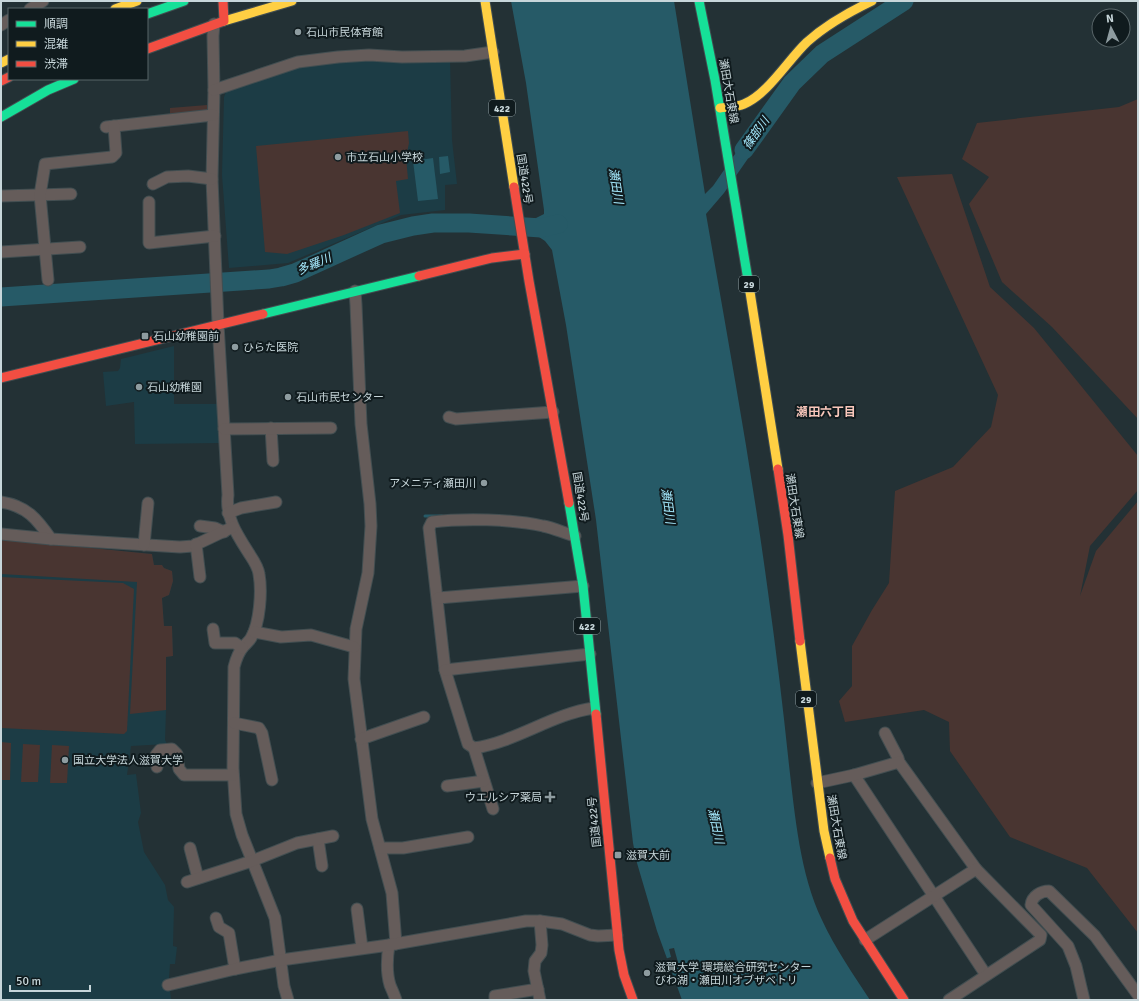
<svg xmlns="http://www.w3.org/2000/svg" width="1139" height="1001" font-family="Signika,'Noto Sans JP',sans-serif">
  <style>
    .built { fill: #1c3c45 }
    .green { fill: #493531 }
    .water { fill: #265a67 }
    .pier { fill: #233135 }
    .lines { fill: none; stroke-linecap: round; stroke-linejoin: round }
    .stream { stroke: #265a67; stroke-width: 3 }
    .river { stroke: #265a67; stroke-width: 19 }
    .street-casing { stroke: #424e51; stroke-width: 13 }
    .fast-casing { stroke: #424e51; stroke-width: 11 }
    .slow-casing { stroke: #424e51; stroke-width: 11 }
    .jam-casing { stroke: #424e51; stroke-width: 11 }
    .street { stroke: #655c5a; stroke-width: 11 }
    .fast { stroke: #16e098; stroke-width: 9 }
    .slow { stroke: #ffcf43; stroke-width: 9 }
    .jam { stroke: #f24e42; stroke-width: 9 }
    .poi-dot { fill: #8e9ca0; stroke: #101b1e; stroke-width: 1.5 }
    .labels { text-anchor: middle; stroke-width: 4; stroke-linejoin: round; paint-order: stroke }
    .shield { fill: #101b1e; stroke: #909ea2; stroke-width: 1 }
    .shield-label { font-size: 10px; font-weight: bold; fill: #c7d6da }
    .poi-label { font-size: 11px; fill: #c7d6da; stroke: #101b1e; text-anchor: start }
    .street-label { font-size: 11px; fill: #c7d6da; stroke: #101b1e }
    .water-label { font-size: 12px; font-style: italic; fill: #a6ebff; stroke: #101b1e }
    .neighbourhood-label { font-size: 12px; font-weight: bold; fill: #f9c7bb; stroke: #101b1e }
  </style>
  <rect width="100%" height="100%" fill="#233135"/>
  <g class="built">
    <polygon points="450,59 452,140 457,184 445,185 445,210 401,215 288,263 229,268 222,175 224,97 227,89 287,68 320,61"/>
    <polygon points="174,346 174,404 218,404 220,443 135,444 134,402 106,406 103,372 118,371 120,368 121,359"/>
    <polygon points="1,539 152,554 154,565 162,565 164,568 172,571 173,581 169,595 162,598 164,626 172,626 173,656 166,657 166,710 165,740 167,744 131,746 127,775 136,774 141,813 138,822 144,852 165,885 168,900 174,907 173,946 177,947 175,964 170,964 169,979 171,1000 1,1000"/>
  </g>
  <g class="green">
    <polygon points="1138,99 1138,419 1052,327 1002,282 969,204 989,177 962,159 977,123 1119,107"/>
    <polygon points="207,105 207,111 170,118 170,108"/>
    <polygon points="408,131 409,143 406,157 408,179 396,181 400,213 344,235 287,254 265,252 256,146"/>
    <polygon points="952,174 990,287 1034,328 1138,456 1138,490 1090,546 1080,596 1096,551 1138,501 1138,933 1087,868 1010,837 950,751 949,722 924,710 845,722 839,701 852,686 852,646 872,610 889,583 895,491 953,467 991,427 998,395 897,177"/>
    <polygon points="1,539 152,554 154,565 162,565 164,568 172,571 173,581 169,595 162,598 164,626 172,626 173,656 166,657 166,710 130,714 137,582 1,574"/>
    <polygon points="1,577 123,583 134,589 127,731 124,734 1,728"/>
    <polygon points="1,742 11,743 10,780 1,780"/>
    <polygon points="23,744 40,745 38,782 21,782"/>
    <polygon points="52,745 69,746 67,783 50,783"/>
  </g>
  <g class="water">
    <path d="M511 1H674L705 194 713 186 755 125 765 134 724 193 706 214C728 340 751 465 768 592 776 649 783 707 789 765 795 816 800 874 822 920 835 948 853 974 870 1000H682L657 931 637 863 633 843 596 520 566 325 552 250 545 241 533 233 532 220 544 214V210L526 83Z"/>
    <polygon points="448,156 450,172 440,174 439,157"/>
    <polygon points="433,158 438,199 418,201 413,161"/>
  </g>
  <polygon class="pier" points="674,948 679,966 675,968 672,960 666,962 665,959 671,957 669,949"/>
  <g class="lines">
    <polyline class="stream" points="425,516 442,516"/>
    <g class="river">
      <polyline points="744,150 792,83 822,54 904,1"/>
      <polyline points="1,297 269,279 281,277 295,273 381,234 413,226 433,223 469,223 541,228 558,224"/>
    </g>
    <g class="street-casing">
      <g id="street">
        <polyline points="30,9 43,1"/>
        <path d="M214 24 213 36 214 90 212 179 218 324 228 495C225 518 238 536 250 555 254 561 258 567 259 574 262 591 260 623 251 638 249 641 246 644 243 647 238 653 236 659 234 667L233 768 236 814 242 835 275 918 284 986 288 1000"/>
        <polyline points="1,25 9,20"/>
        <polyline points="214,90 298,62 338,57 369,55 402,57 465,56 493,52"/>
        <polyline points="106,127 213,115"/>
        <polyline points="153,184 167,177 188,176 212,179"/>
        <polyline points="1,196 71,194"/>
        <polyline points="149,202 149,243 215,236"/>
        <polyline points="1,252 80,247"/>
        <polyline points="48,280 40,195 45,164 112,157 116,153 114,126"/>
        <polyline points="355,291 356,305 361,424 370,504 371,526 368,573 356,629 354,679 372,819 392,893 396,944"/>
        <polyline points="449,417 456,419 553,412"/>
        <polyline points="271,428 273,461"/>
        <polyline points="224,429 331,428"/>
        <path d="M1 502C27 506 37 519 51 539"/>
        <polyline points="228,513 241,508 276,502"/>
        <polyline points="200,526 215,528 224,532"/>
        <polyline points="1,534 51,539 180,547 193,546 233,527"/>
        <path d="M575 536C564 533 554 528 543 526 512 519 463 518 432 522L429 528 445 670 468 744 474 748C516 742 552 714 594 708"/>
        <polyline points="196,544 200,577"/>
        <polyline points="144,545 148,503"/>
        <polyline points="438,598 583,586"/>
        <polyline points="213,629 215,643 235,643 242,648"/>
        <polyline points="254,632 281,637 311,635 354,647"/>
        <polyline points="445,670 590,654"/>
        <polyline points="234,723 259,728 262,733 272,780"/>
        <polyline points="885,733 898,758 899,762"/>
        <polyline points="361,739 424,717"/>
        <polyline points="474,748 493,809"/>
        <polyline points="157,767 156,755 160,750 172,749 177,754 179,769 184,775 233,775"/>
        <polyline points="854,775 986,975"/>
        <polyline points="817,783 854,775 899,762 976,869 1041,935 1040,940 949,1000"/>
        <polyline points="447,786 484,781"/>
        <polyline points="318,839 322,866"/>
        <polyline points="190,848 198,878"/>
        <polyline points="380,848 403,848 468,837"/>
        <polyline points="187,882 252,861 297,843 333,836"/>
        <polyline points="357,909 362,948"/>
        <polyline points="216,918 219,927 229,933 235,969"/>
        <polyline points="865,940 976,869"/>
        <path d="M389 945C387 958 386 972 390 985 392 990 394 994 396 1000"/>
        <polyline points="168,985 235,969 281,960 389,945 526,921 540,921 562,924 590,935 598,936 617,935"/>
        <polyline points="495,1000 495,996 538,989"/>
        <polyline points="540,1000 534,971 535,961 541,953 542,945 540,921"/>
        <path d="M1084 1000 1076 966 1068 946 1031 905C1032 896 1041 891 1049 891L1095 936 1138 995"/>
      </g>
    </g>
    <g class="fast-casing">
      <g id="fast">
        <polyline points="699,1 715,80 750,292"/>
        <polyline points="147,14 184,1"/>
        <polyline points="1,117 48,90 74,79"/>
        <polyline points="263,314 419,276"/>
        <polyline points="569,503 583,586 596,714"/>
      </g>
    </g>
    <g class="slow-casing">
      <g id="slow">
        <polyline points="485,1 514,187"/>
        <polyline points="115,9 137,1"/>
        <polyline points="224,21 292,1"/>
        <polyline points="1,63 9,59"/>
        <path d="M720 108C728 107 737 107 744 104 768 94 788 60 807 42 826 25 849 12 872 1"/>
        <polyline points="750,292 778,469"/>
        <polyline points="800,641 824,831 830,858"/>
      </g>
    </g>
    <g class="jam-casing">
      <g id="jam">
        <polyline points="147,49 224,21 223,1"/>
        <polyline points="1,81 9,77"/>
        <polyline points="514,187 529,281 569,503"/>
        <polyline points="419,276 492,258 525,254"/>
        <polyline points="1,378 263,314"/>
        <polyline points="778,469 788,535 800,641"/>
        <polyline points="596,714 619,950 624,975 633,1000"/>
        <polyline points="830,858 835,879 853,921 904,1000"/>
      </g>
    </g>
    <use href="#street" class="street"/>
    <use href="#fast" class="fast"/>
    <use href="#slow" class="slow"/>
    <use href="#jam" class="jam"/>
  </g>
  <g class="poi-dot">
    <circle cx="298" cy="32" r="4"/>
    <circle cx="338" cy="157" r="4"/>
    <rect x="141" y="332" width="8" height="8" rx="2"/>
    <circle cx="235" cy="347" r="4"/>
    <circle cx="139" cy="387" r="4"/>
    <circle cx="288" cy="397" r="4"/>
    <circle cx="484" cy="483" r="4"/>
    <circle cx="65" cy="760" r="4"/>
    <path d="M548 791h4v4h4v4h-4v4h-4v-4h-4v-4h4z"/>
    <rect x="614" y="851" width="8" height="8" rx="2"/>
    <circle cx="647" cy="973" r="4"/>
  </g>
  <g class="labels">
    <g class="shield">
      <rect x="489" y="100" width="26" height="16" rx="3"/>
      <rect x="739" y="276" width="20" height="16" rx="3"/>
      <rect x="574" y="618" width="26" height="16" rx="3"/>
      <rect x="796" y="691" width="20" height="16" rx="3"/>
    </g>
    <g class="shield-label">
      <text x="502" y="112">422</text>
      <text x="749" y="288">29</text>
      <text x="587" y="630">422</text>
      <text x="806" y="703">29</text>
    </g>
    <g class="poi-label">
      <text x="306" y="36">石山市民体育館</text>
      <text x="346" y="161">市立石山小学校</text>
      <text x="153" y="340">石山幼稚園前</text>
      <text x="243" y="351">ひらた医院</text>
      <text x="147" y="391">石山幼稚園</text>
      <text x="296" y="401">石山市民センター</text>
      <text x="476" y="487" text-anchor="end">アメニティ瀬田川</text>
      <text x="73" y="764">国立大学法人滋賀大学</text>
      <text x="542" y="801" text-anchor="end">ウエルシア薬局</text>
      <text x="626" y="859">滋賀大前</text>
      <text x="655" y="971">滋賀大学 環境総合研究センター<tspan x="655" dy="13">びわ湖・瀬田川オブザベトリ</tspan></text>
    </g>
    <g class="street-label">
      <text transform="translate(729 91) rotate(80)" y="4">瀬田大石東線</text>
      <text transform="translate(525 179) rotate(81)" y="4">国道422号</text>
      <text transform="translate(581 497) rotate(81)" y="4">国道422号</text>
      <text transform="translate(795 506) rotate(81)" y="4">瀬田大石東線</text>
      <text transform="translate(594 822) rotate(-96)" y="4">国道422号</text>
      <text transform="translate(837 827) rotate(80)" y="4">瀬田大石東線</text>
    </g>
    <g class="water-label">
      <text transform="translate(756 133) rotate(-55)" y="4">篠部川</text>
      <text transform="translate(616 186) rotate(81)" y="4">瀬田川</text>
      <text transform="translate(314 264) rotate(-23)" y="4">多羅川</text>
      <text transform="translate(668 506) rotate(82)" y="4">瀬田川</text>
      <text transform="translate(716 826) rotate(78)" y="4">瀬田川</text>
    </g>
    <g class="neighbourhood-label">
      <text x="826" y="416">瀬田六丁目</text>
    </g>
  </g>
  <rect width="1139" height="1001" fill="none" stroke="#c7d6da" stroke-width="4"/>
  <rect x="8" y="8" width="140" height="72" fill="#101b1e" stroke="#596669"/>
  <rect x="16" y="21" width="20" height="6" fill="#16e098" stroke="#596669"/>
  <text x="44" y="28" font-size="12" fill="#c7d6da">順調</text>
  <rect x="16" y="41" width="20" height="6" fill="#ffcf43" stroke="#596669"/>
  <text x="44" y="48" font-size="12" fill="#c7d6da">混雑</text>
  <rect x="16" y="61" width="20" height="6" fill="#f24e42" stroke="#596669"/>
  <text x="44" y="68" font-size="12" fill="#c7d6da">渋滞</text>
  <g transform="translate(1111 28) rotate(354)"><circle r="19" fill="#101b1e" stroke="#596669"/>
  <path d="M0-3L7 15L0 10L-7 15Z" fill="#8e9ca0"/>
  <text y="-6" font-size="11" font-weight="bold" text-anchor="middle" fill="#c7d6da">N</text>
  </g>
  <path d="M10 985v6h80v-6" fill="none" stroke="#c7d6da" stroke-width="2"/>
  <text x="16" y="985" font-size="12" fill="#c7d6da" stroke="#101b1e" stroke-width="3" paint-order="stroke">50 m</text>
</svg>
